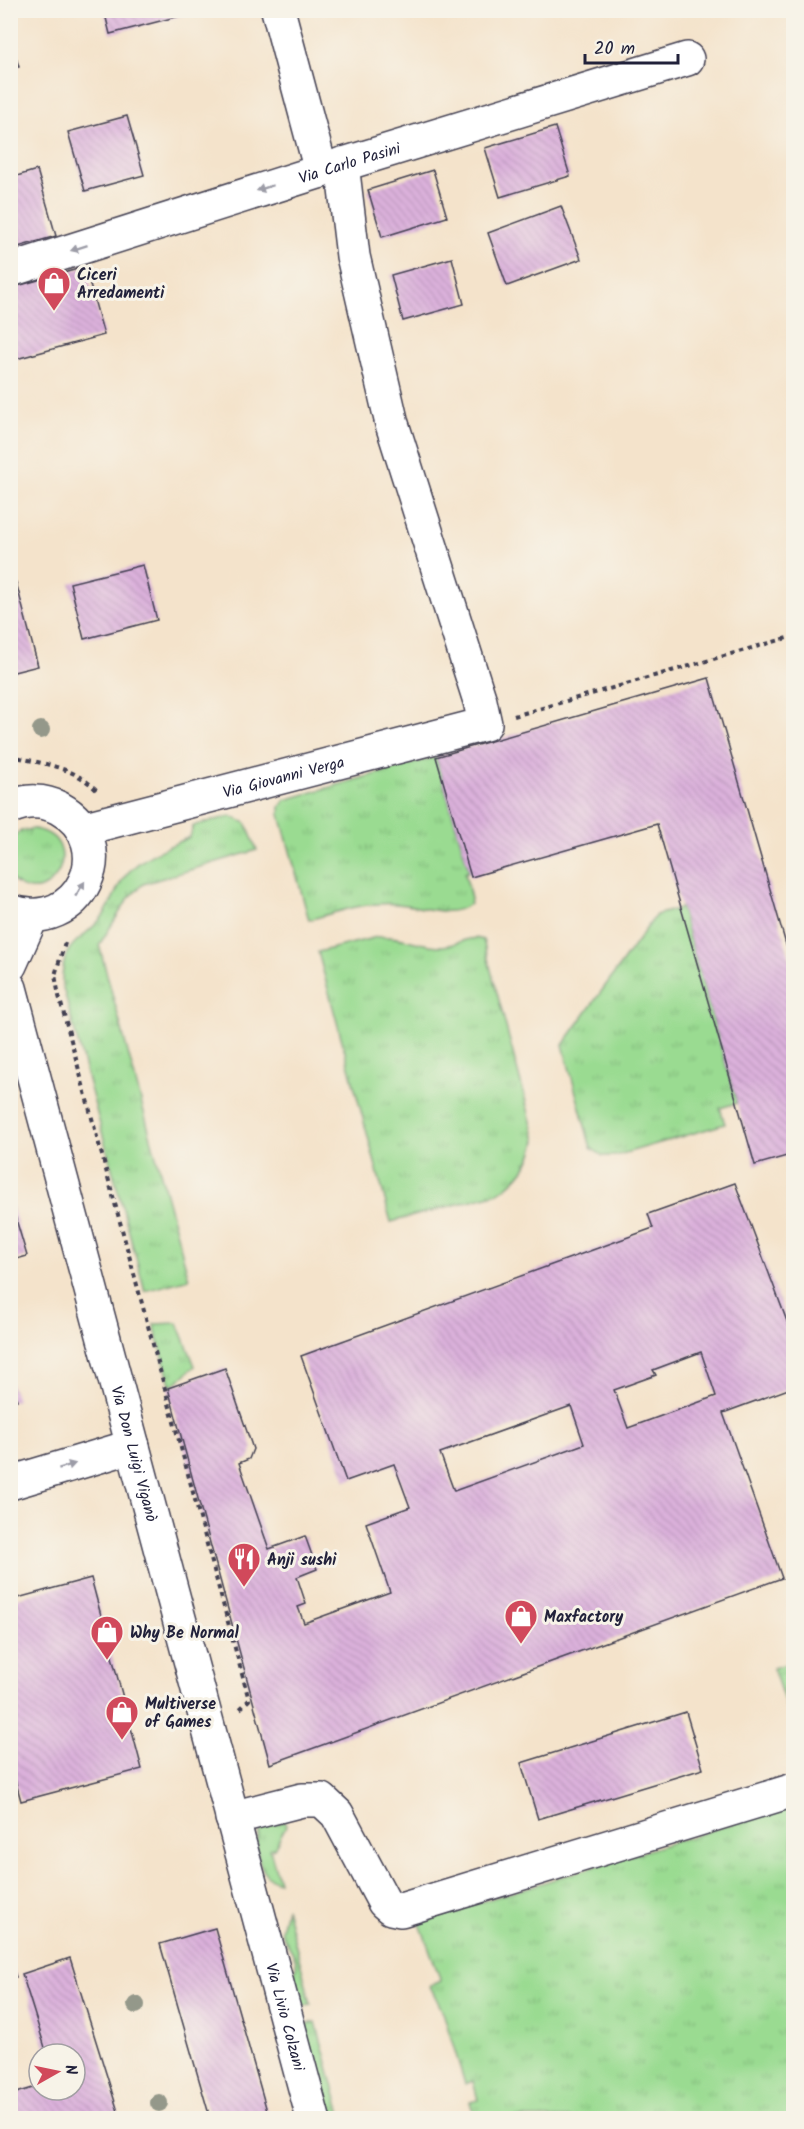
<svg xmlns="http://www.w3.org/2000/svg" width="804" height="2129" font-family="Kalam,sans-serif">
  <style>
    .grass { fill: url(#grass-tufts); stroke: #5e7e66; stroke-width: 1.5 }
    .building { fill: url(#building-back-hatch); fill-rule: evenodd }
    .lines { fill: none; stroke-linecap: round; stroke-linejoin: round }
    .minor-casing { stroke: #423f51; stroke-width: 36 }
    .path { stroke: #423f51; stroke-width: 4; stroke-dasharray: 4.5 4.5; stroke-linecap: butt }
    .minor { stroke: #fff; stroke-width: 33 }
    .tree { fill: #94988a }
    .oneway { fill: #9c9ca7 }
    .labels { text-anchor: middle; stroke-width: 6; stroke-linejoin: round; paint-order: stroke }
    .street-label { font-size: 16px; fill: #22223b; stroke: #f7f3e8 }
    .poi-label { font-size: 16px; font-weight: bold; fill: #22223b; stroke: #f7f3e8; text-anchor: start }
  </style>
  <defs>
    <pattern id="grass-tufts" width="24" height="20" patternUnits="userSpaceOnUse" patternTransform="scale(1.5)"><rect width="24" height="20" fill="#9adb91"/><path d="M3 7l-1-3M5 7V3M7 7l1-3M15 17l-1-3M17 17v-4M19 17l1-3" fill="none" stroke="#84bc7e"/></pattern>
    <pattern id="building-back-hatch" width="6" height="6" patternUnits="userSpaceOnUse" patternTransform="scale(1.5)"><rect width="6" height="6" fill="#dbb1db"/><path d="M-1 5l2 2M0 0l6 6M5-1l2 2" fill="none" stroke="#bc98bd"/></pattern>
  </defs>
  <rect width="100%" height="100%" fill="#f7f3e8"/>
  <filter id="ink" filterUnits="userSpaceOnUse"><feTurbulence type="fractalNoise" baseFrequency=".0167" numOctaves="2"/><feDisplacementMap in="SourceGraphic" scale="12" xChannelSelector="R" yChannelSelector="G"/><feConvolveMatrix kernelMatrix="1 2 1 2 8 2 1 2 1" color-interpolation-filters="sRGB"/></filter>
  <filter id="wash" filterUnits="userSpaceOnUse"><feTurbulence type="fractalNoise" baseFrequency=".008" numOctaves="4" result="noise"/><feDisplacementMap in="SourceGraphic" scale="24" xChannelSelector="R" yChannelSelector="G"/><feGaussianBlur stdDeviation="1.35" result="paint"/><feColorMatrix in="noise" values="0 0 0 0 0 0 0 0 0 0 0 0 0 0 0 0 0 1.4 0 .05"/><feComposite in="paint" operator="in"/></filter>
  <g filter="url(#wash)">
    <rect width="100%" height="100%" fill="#f4e3cb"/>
    <g class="grass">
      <path d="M436 757 469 871 465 873 471 899 470 904C450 918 428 908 406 905 373 899 341 911 309 920L280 815V807L285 800Z"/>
      <path d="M230 816 246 823 257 850 143 884 128 899 99 945 189 1279 145 1291 62 984C62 938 80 945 103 916 112 904 115 891 123 879 137 858 168 847 190 837L193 826Z"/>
      <path d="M34 829C90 838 51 917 11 879L10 839 21 831Z"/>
      <polygon points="681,908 737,1103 720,1108 725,1124 615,1156 603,1156 591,1148 563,1045 656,915"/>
      <path d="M377 937C402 935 419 946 442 946 455 946 470 934 483 940L536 1140C532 1163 517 1181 498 1193L391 1222 318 952Z"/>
      <polygon points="178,1323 195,1366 171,1387 154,1324"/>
      <polygon points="793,1662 794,1662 793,1727 773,1668"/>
      <polygon points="793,1805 793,2118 475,2118 470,2102 478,2100 473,2081 465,2084 443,2012 430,1986 441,1981 419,1921"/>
      <path d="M284 1821 286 1826 274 1848 270 1849 279 1882C259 1879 251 1843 262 1827Z"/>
      <path d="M286 1908 311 2004 299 2007 291 1978C306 1959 285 1947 281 1930Z"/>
      <polygon points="316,2022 342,2118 328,2118 303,2025"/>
    </g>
    <g id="blocks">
      <g class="building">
        <polygon points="104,10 199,10 199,11 110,34"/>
        <polygon points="10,38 19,67 10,69"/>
        <polygon points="127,116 144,175 85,191 68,132"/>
        <polygon points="555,127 570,176 500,197 485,148"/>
        <polygon points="37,170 56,236 11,249 10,178"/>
        <polygon points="433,170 447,217 382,237 368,190"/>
        <polygon points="561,206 581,259 507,286 488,233"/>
        <polygon points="452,258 464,304 403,321 391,275"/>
        <polygon points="85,267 104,335 16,359 10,338 10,288"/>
        <polygon points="143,565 157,620 84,639 70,583"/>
        <polygon points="16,582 38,666 10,673 10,583"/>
        <polygon points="709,678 794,972 794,1154 755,1165 657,824 471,877 436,757"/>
        <path d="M735 1183 794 1340V1387L723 1413 782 1578 270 1764 168 1388 225 1368 253 1449 249 1459 239 1463 269 1549 305 1536 317 1569 297 1577 306 1604 298 1607 304 1623 390 1592 366 1523 410 1507 394 1464 346 1481 301 1356 653 1228 648 1214ZM701 1352 716 1396 628 1428 614 1390 656 1375 653 1370ZM571 1406 584 1444 454 1491 440 1453Z"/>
        <polygon points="10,1199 27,1256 10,1261"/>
        <polygon points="10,1381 17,1400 10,1402"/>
        <polygon points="91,1578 142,1769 21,1801 10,1761 10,1600"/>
        <polygon points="686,1712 703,1769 538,1819 521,1763"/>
        <polygon points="215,1928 269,2118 210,2118 160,1944"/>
        <polygon points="70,1958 120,2118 10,2118 10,2095 39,2086 39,2090 75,2090 75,2054 47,2054 22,1974"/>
        <polygon points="10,1961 16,1977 10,1979"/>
      </g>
    </g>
  </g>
  <g filter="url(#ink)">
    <use href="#blocks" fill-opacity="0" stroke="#423f51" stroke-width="1.5"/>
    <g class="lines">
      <g class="minor-casing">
        <g id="minor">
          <polyline points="278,10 321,171"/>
          <path id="s1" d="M10 270 321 171 687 59"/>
          <path d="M10 807C26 800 44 800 59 808 123 843 80 936 10 911"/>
          <path id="s2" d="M82 829 485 724 480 701 392 424 353 256 342 164"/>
          <polyline points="10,965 32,916"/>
          <path id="s3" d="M10 988 313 2118"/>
          <polyline points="10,1483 133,1446"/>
          <polyline points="232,1818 302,1800 322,1800 337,1814 384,1902 391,1908 401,1910 794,1790"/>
        </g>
      </g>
      <g class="path">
        <polyline points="514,716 794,636"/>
        <path d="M10 755C42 765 75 765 99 793"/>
        <polyline points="65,943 55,975 59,996 249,1700 238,1711"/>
      </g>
      <use href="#minor" class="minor"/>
    </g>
    <g class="tree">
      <circle cx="41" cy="730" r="9"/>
      <circle cx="136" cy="2005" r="9"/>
      <circle cx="159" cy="2103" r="9"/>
    </g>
    <defs><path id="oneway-solid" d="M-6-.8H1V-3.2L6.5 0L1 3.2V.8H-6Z" transform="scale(1.5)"/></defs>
    <g class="oneway">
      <use href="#oneway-solid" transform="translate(265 188) rotate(162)"/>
      <use href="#oneway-solid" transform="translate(79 248) rotate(162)"/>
      <use href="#oneway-solid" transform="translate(80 889) rotate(-58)"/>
      <use href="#oneway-solid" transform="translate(67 1466) rotate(-17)"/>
    </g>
  </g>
  <defs>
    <g id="shop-pin" transform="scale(1.725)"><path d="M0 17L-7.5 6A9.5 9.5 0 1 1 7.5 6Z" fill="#d1495b" stroke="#f7f3e8"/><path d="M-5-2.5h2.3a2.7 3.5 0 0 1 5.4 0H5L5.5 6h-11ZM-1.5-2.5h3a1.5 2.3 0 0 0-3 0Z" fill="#fff"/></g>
    <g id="restaurant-pin" transform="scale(1.725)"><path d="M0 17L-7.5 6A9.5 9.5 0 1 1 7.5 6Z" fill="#d1495b" stroke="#f7f3e8"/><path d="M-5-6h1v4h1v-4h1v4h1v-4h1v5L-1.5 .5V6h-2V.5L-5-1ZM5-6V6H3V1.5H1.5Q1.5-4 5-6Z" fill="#fff"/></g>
  </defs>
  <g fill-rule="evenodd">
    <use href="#shop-pin" x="54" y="283"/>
    <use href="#restaurant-pin" x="244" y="1559"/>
    <use href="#shop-pin" x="521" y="1616"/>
    <use href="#shop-pin" x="107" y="1632"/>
    <use href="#shop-pin" x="122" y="1712"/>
  </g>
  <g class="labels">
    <g class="street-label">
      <text dy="6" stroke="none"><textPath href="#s1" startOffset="356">Via Carlo Pasini</textPath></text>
      <text dy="6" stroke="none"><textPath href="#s2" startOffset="208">Via Giovanni Verga</textPath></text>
      <text dy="6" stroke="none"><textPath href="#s3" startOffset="482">Via Don Luigi Viganò</textPath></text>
      <text dy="6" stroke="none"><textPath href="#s3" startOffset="1065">Via Livio Colzani</textPath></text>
    </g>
    <g class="poi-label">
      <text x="77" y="280">Ciceri<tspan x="77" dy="18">Arredamenti</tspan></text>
      <text x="267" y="1565">Anji sushi</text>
      <text x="544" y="1622">Maxfactory</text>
      <text x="130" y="1638">Why Be Normal</text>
      <text x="145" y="1709">Multiverse<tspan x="145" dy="18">of Games</tspan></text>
    </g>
  </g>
  <rect width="804" height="2129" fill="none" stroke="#f7f3e8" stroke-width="36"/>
  <g transform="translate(57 2072) rotate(81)"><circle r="28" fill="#f7f3e8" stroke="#a29fa3" stroke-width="1.5"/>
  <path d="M0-4.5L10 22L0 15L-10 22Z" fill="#d1495b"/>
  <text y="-9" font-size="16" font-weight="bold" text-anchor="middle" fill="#22223b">N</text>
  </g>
  <path d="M585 54v9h93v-9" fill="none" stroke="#22223b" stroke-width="3"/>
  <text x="594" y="54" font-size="18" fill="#22223b" stroke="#f7f3e8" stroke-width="4.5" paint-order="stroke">20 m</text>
</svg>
